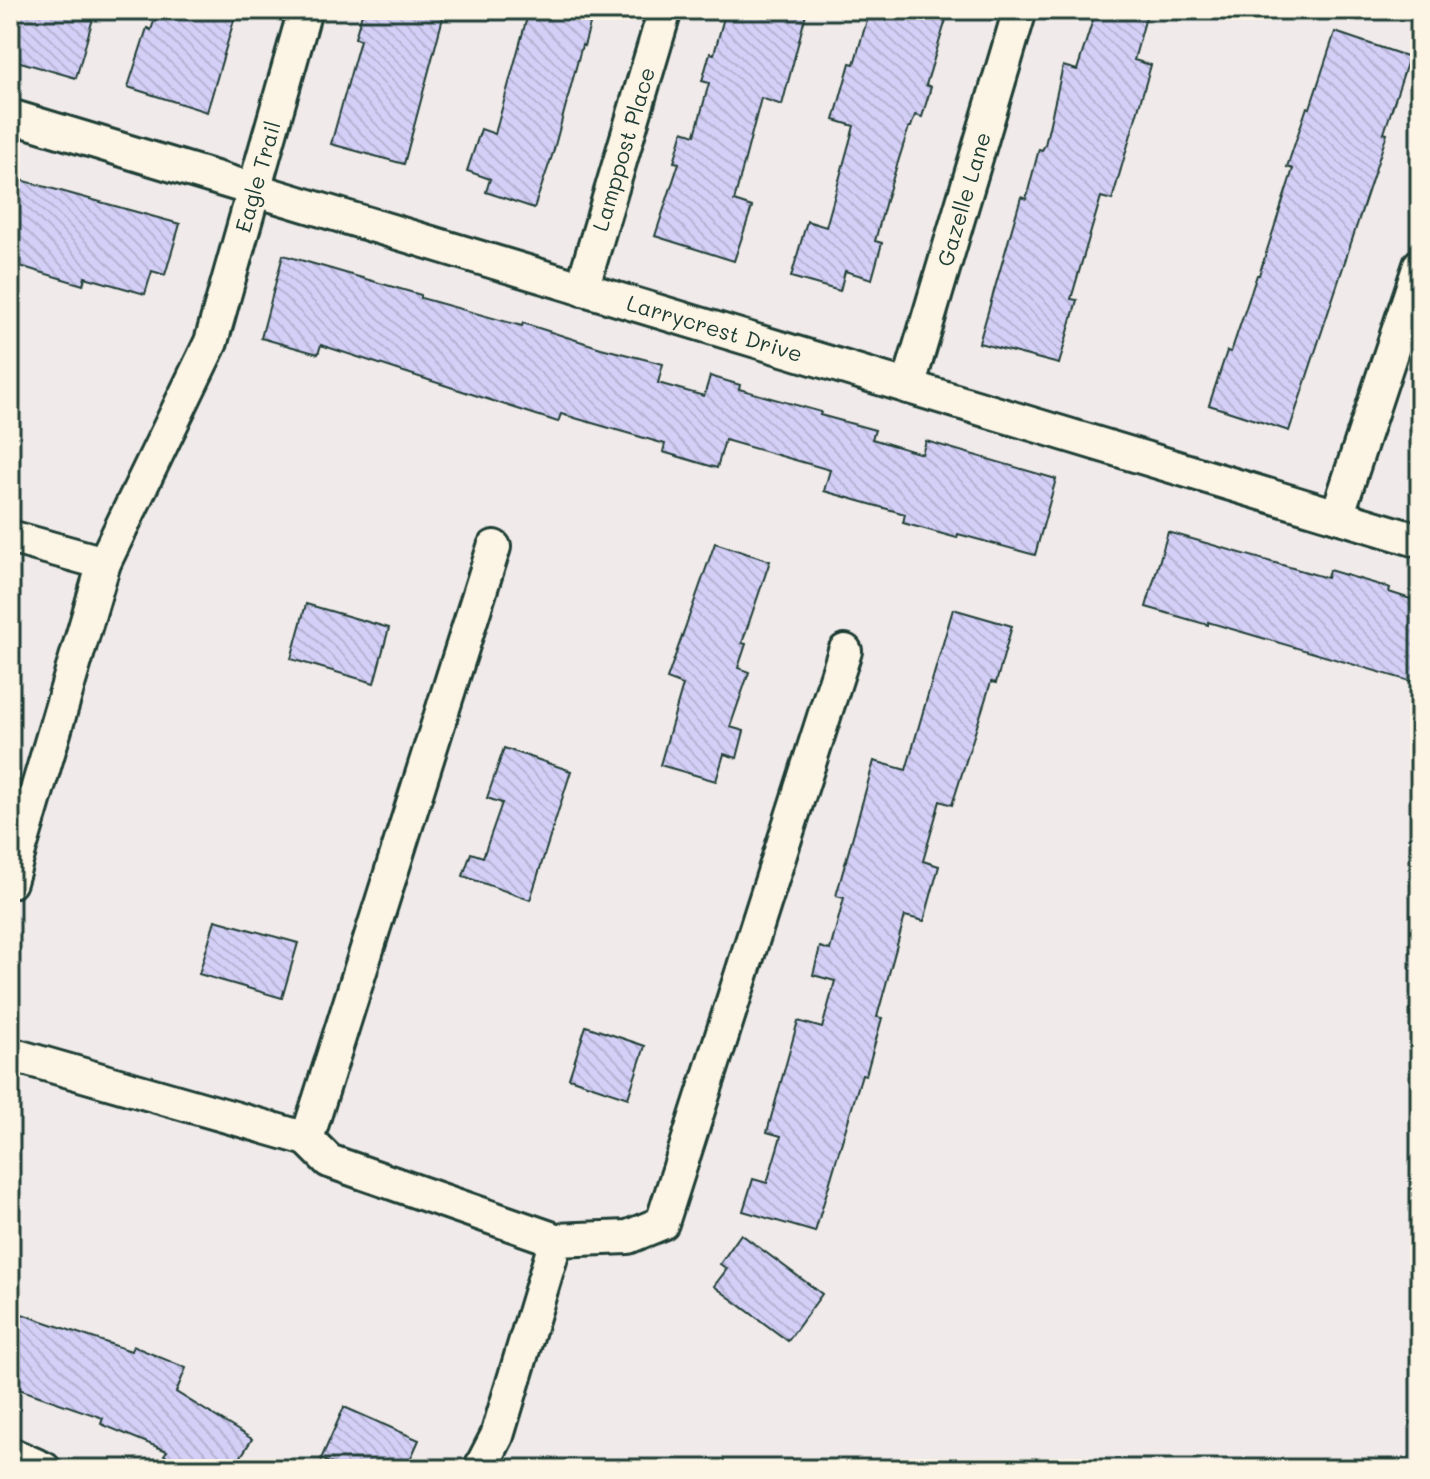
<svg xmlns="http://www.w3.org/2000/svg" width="1430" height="1479" font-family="Mali,sans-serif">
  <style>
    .building { fill: url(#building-back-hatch); stroke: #1f3d34; stroke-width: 2 }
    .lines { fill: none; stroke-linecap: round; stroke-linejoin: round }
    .minor-casing { stroke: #1f3d34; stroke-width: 38 }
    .minor { stroke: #fcf5e5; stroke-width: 32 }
    .labels { text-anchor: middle; stroke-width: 7; stroke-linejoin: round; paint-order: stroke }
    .street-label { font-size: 22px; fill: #1f3d34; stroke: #fcf5e5 }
  </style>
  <defs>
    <pattern id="building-back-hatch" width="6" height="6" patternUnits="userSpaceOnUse" patternTransform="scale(2)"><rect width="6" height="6" fill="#d4cff7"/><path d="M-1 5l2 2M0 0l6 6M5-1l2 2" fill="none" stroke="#b6b3d4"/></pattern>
  </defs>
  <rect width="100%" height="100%" fill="#f0eaea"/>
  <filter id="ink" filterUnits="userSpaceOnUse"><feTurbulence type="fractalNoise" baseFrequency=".0125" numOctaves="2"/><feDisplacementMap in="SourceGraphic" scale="16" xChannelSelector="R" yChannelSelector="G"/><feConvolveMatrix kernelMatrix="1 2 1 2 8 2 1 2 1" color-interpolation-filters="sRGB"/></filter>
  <g filter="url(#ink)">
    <g class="building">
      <polygon points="10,10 76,10 94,15 76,78 10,59"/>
      <polygon points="158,10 237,10 207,112 128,87 147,28 151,30"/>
      <polygon points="363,10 445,10 404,164 331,144 360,40 355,38"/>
      <polygon points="529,10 594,10 584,46 582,45 553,153 534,208 486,192 490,179 467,171 481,129 495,134"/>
      <polygon points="726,10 807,10 782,105 761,98 734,201 752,207 734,261 655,236 679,163 674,162 683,131 695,135 709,83 702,81 710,53 714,54"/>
      <polygon points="870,10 949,10 926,85 931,87 922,117 915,115 911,127 909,127 887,197 875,241 882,243 872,279 845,271 840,291 791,277 807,221 826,227 854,126 834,120 850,63 854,64"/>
      <polygon points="1096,10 1148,10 1134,60 1151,65 1112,200 1101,197 1071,299 1077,300 1059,364 979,343 1021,197 1026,199 1039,149 1042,150 1045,145 1063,66 1077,70"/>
      <polygon points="1335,32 1409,57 1384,133 1387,134 1289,431 1209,405 1227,351 1231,352 1257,275 1259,275 1293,169 1287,167 1307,107 1310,108"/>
      <polygon points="10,177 180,224 165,275 152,271 145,294 85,277 83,285 10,263"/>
      <polygon points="283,255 421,295 421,298 522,326 523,323 601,348 663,364 658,383 704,396 710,376 740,385 739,389 821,412 820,415 875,430 872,439 922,454 926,441 1056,479 1035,555 958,534 957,538 903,523 905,514 824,491 830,470 725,440 717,468 663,452 665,444 561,414 558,422 321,345 318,354 261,338"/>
      <polygon points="1168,532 1327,578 1329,570 1390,588 1389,592 1420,602 1420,684 1208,622 1208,625 1146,607"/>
      <polygon points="715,543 770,561 742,643 746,644 738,668 749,672 730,727 744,731 737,758 724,754 716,781 660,765 683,685 667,679"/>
      <polygon points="306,604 389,628 374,683 291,659"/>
      <polygon points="953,609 1012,626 996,683 991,682 952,805 940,801 923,861 939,866 924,921 905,916 877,1017 882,1018 866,1075 862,1074 815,1232 743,1211 753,1179 767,1183 781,1136 767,1132 798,1021 822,1028 835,981 813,975 820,947 830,950 844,898 836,896 874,761 906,770"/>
      <polygon points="504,748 571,771 530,900 463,876 471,853 483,857 502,803 487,798"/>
      <polygon points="215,920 298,943 282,998 199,974"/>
      <polygon points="586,1026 645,1046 628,1098 569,1078"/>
      <polygon points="741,1234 822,1294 788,1341 714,1286 727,1269 720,1264"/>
      <polygon points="10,1310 131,1351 133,1346 186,1368 176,1392 252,1439 233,1469 188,1469 164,1455 167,1451 101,1424 103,1418 10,1386"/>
      <polygon points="344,1407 419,1440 406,1469 343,1469 321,1459"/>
    </g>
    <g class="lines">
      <g class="minor-casing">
        <g id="minor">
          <path id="s1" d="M10 116 1420 541"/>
          <path id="s2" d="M582 289 665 10"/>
          <path id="s3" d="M908 387 1020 10"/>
          <polyline points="1337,516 1420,265"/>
          <polyline points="10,537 104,563"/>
          <polyline points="494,547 307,1139 329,1161 556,1240"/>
          <path id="s4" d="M10 882 104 563 211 342 305 10"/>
          <polyline points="10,1054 307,1139"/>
          <polyline points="10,1454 44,1469"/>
          <polyline points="480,1469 497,1436 556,1240 628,1237 662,1223 845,651"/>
        </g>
      </g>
      <use href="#minor" class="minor"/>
    </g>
  </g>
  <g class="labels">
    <g class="street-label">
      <text dy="8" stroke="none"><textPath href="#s2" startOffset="146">Lamppost Place</textPath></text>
      <text dy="8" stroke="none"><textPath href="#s4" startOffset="750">Eagle Trail</textPath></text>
      <text dy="8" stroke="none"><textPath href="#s3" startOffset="196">Gazelle Lane</textPath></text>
      <text dy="8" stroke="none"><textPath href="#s1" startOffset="736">Larrycrest Drive</textPath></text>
    </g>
  </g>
  <rect width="1430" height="1479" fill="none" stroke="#fcf5e5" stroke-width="40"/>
  <rect x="20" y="20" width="1390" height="1439" fill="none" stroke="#1f3d34" stroke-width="3" filter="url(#ink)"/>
</svg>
